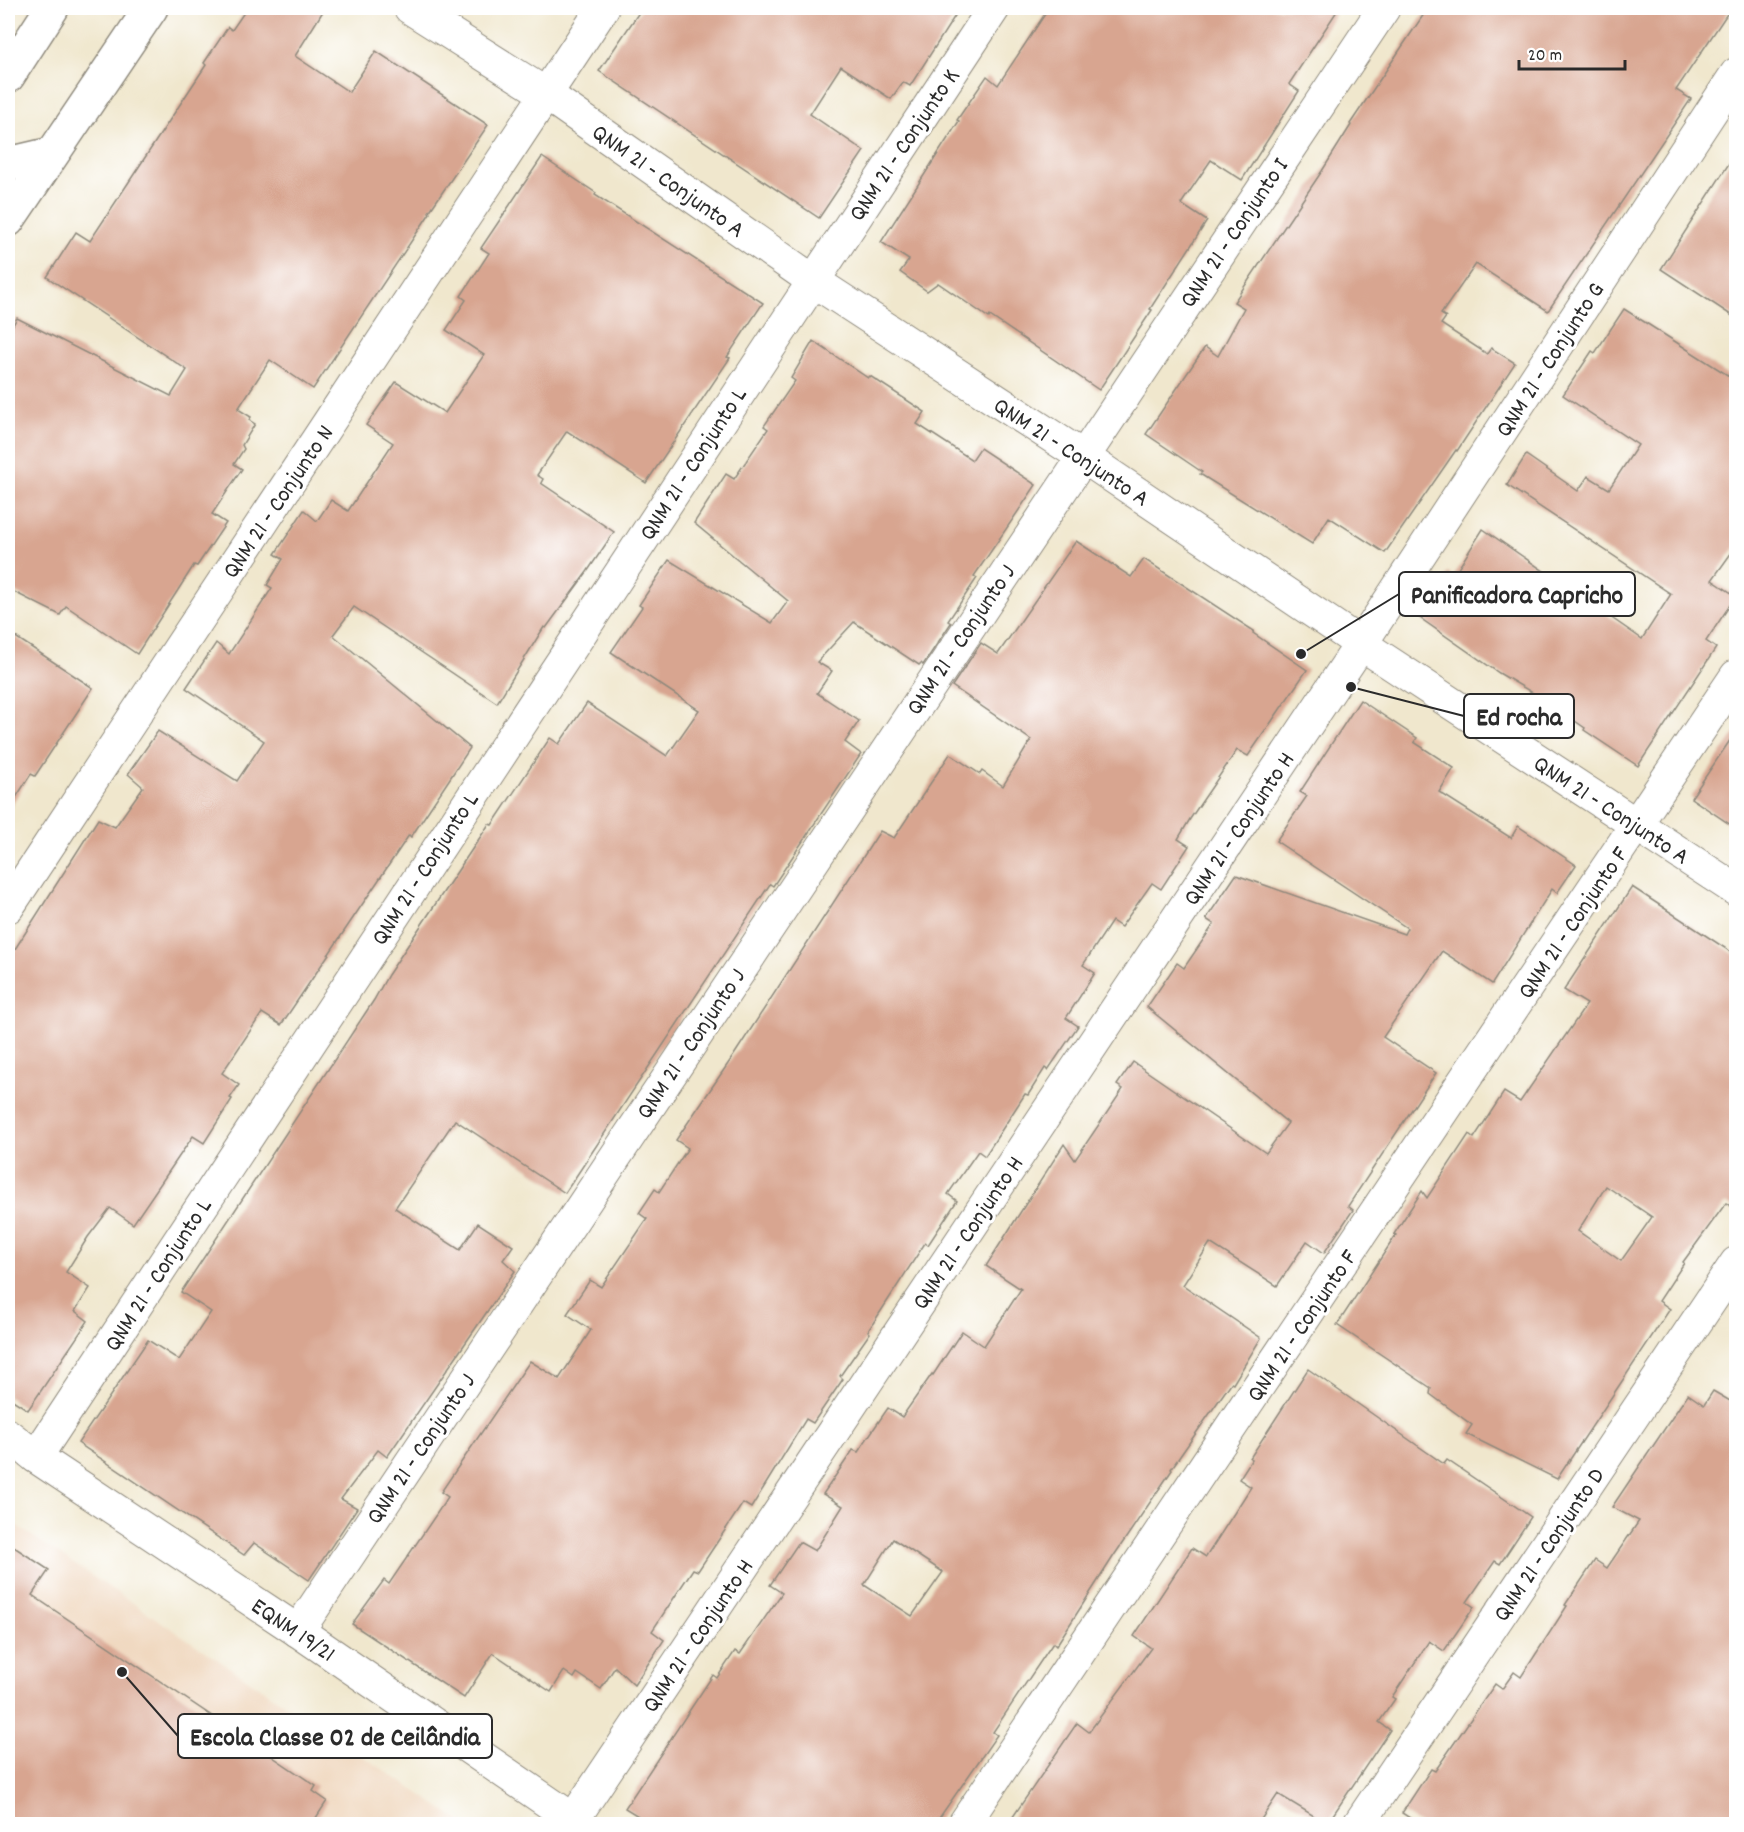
<svg xmlns="http://www.w3.org/2000/svg" width="1744" height="1832" font-family="Dekko,sans-serif">
  <style>
    .built { fill: #efd6bc }
    .building { fill: #d8a590; fill-rule: evenodd }
    .lines { fill: none; stroke-linecap: round; stroke-linejoin: round }
    .minor-casing { stroke: #8e897c; stroke-width: 34 }
    .secondary-casing { stroke: #8e897c; stroke-width: 36 }
    .minor { stroke: #fff; stroke-width: 32 }
    .secondary { stroke: #fff; stroke-width: 33 }
    .labels { text-anchor: middle; stroke-width: 6; stroke-linejoin: round; paint-order: stroke }
    .street-label { font-size: 24px; fill: #2b2b2b; stroke: #fff }
    .leader { fill: none; stroke: #2b2b2b; stroke-width: 2 }
    .callout-dot { fill: #2b2b2b; stroke: #fff; stroke-width: 2 }
    .callout { fill: #fff; stroke: #2b2b2b; stroke-width: 2 }
    .callout-label { font-size: 26px; text-anchor: middle; font-weight: bold; fill: #2b2b2b }
  </style>
  <rect width="100%" height="100%" fill="#fff"/>
  <filter id="ink" filterUnits="userSpaceOnUse"><feTurbulence type="fractalNoise" baseFrequency=".0167" numOctaves="2"/><feDisplacementMap in="SourceGraphic" scale="12" xChannelSelector="R" yChannelSelector="G"/><feConvolveMatrix kernelMatrix="1 2 1 2 8 2 1 2 1" color-interpolation-filters="sRGB"/></filter>
  <filter id="wash" filterUnits="userSpaceOnUse"><feTurbulence type="fractalNoise" baseFrequency=".008" numOctaves="4" result="noise"/><feDisplacementMap in="SourceGraphic" scale="24" xChannelSelector="R" yChannelSelector="G"/><feGaussianBlur stdDeviation="1.35" result="paint"/><feColorMatrix in="noise" values="0 0 0 0 0 0 0 0 0 0 0 0 0 0 0 0 0 1.4 0 .05"/><feComposite in="paint" operator="in"/></filter>
  <g filter="url(#wash)">
    <rect width="100%" height="100%" fill="#f0e7cd"/>
    <polygon class="built" points="8,1520 465,1824 8,1824"/>
    <g id="blocks">
      <g class="building">
        <polygon points="247,8 325,8 295,56 349,92 376,51 488,125 429,212 430,213 313,389 270,360 238,409 251,417 249,420 255,424 242,445 244,449 234,464 242,469 212,514 226,523 197,566 194,565 137,654 66,606 60,615 8,589 8,333 17,318 171,396 187,370 47,277 76,232 90,241 206,65 204,63 228,27 232,30"/>
        <polygon points="642,8 960,8 910,86 903,82 891,99 841,66 810,114 864,151 819,218 599,71"/>
        <polygon points="1049,8 1339,8 1289,84 1299,91 1242,180 1211,160 1181,204 1207,221 1150,309 1152,310 1099,390 990,316 989,318 938,283 927,291 900,272 909,260 881,242 959,121 957,120 987,76 998,85"/>
        <polygon points="1428,8 1731,8 1676,90 1691,99 1548,311 1476,264 1441,314 1446,317 1441,324 1487,354 1491,348 1515,363 1457,451 1456,450 1385,553 1329,517 1312,544 1200,474 1202,472 1146,434 1205,347 1218,356 1244,308 1234,302 1322,171 1351,125 1350,124"/>
        <polygon points="1737,151 1737,319 1661,269"/>
        <polygon points="542,157 596,193 595,195 763,303 727,357 730,358 646,483 567,431 537,475 543,479 541,483 614,532 587,572 546,628 544,627 497,703 354,607 333,635 470,748 411,837 409,835 281,1025 262,1013 222,1073 239,1085 230,1098 232,1099 204,1143 193,1136 133,1224 110,1208 88,1237 66,1272 90,1288 75,1311 88,1321 28,1410 8,1397 8,960 98,819 115,827 143,787 128,774 158,731 237,781 264,741 186,688 216,643 229,654 272,588 267,585 283,559 275,554 304,510 317,521 331,500 348,511 393,443 366,425 396,382 445,413 484,355 446,330 466,300 461,296 489,253 481,248"/>
        <polygon points="1624,309 1737,381 1737,545 1712,580 1736,596 1706,641 1716,648 1638,766 1584,730 1585,728 1543,699 1499,673 1420,618 1448,573 1453,577 1483,529 1642,639 1671,594 1507,485 1526,455 1578,491 1588,476 1609,489 1638,445 1563,395 1592,351 1595,353"/>
        <polygon points="813,341 868,378 870,376 925,412 917,424 972,460 980,448 1036,485 974,576 977,578 948,621 951,623 923,665 921,663 919,665 854,622 817,662 832,671 817,693 859,721 845,742 861,754 773,886 770,884 565,1193 455,1120 395,1208 460,1250 478,1223 513,1246 503,1260 515,1271 387,1457 378,1450 341,1499 357,1508 309,1580 254,1543 244,1555 78,1443 148,1340 179,1360 211,1312 181,1292 374,1000 388,975 489,824 492,825 550,738 559,744 587,703 667,756 699,710 611,652 642,607 639,605 669,560 772,623 788,601 694,523 726,474 734,479 768,429 764,426 795,381 791,378"/>
        <polygon points="1076,541 1131,577 1144,559 1254,631 1253,633 1307,670 1248,756 1237,750 1190,819 1178,839 1189,846 1161,889 1152,883 1121,927 1112,921 1083,965 1095,973 1066,1018 1078,1026 1048,1070 1045,1068 1028,1095 1025,1094 985,1156 978,1151 948,1194 957,1201 928,1245 925,1243 868,1331 870,1333 840,1376 843,1379 813,1423 806,1419 751,1508 743,1503 698,1571 693,1569 652,1631 664,1640 634,1685 615,1667 601,1689 577,1673 574,1678 564,1671 551,1692 493,1653 464,1698 352,1624 384,1580 389,1584 448,1497 441,1492 530,1361 559,1379 591,1330 567,1314 590,1280 601,1287 647,1219 639,1213 655,1189 659,1192 688,1148 676,1140 734,1055 880,831 894,838 950,754 980,774 982,771 1003,786 1031,740 952,686 981,643 998,654"/>
        <polygon points="8,632 93,688 35,776 31,774 8,810"/>
        <path d="M1360 700 1417 738 1414 742 1454 768 1439 792 1511 838 1518 826 1576 865 1557 893 1552 889 1492 984 1442 951 1383 1037 1436 1073 1348 1206 1353 1210 1324 1253 1307 1241 1277 1286 1210 1243 1183 1285 1261 1338 1233 1384 1231 1383 1171 1469 1172 1470 1113 1557 1056 1646 1053 1643 993 1732 997 1735 935 1824H651L625 1808 713 1675 717 1678 735 1651 740 1654 782 1593 770 1585 799 1542 815 1551 843 1506 823 1494 853 1450 858 1452 888 1408 902 1417 932 1374 933 1375 962 1331 984 1346 1021 1289 986 1266 1064 1144 1075 1160 1123 1089 1117 1085 1133 1062 1266 1153 1288 1123 1147 1007 1177 963 1184 968 1214 924 1206 919 1236 875 1404 934 1407 928 1276 841 1307 796 1300 792ZM893 1539 943 1572 912 1616 864 1585Z"/>
        <polygon points="1737,730 1737,829 1691,798"/>
        <path d="M1632 887 1737 956V1210L1726 1203 1683 1262 1684 1263 1659 1301 1670 1309 1557 1479 1466 1434 1472 1425 1430 1394 1431 1388 1337 1325 1396 1235 1394 1234 1422 1191 1427 1198 1469 1134 1474 1138 1504 1092 1520 1102 1587 1004 1564 990ZM1606 1186 1652 1217 1621 1261 1578 1231Z"/>
        <polygon points="1308,1369 1444,1464 1447,1460 1531,1517 1500,1564 1495,1561 1467,1602 1474,1607 1444,1651 1429,1641 1392,1697 1395,1699 1379,1722 1390,1730 1327,1824 1278,1794 1258,1824 1008,1824 1077,1723 1089,1732 1151,1648 1134,1636 1192,1548 1206,1557 1251,1487 1239,1479 1252,1459 1250,1458"/>
        <polygon points="1713,1391 1737,1405 1737,1824 1419,1824 1402,1813 1431,1769 1435,1771 1495,1684 1502,1689 1514,1672 1521,1677 1567,1606 1565,1605 1595,1560 1607,1568 1639,1521 1612,1507 1688,1394 1704,1405"/>
        <polygon points="8,1543 49,1570 32,1595 316,1786 313,1791 327,1801 312,1824 8,1824"/>
      </g>
    </g>
  </g>
  <g filter="url(#ink)">
    <use href="#blocks" fill-opacity="0" stroke="#8e897c" stroke-width="1.5"/>
    <g class="lines">
      <g class="minor-casing">
        <g id="minor">
          <polyline points="410,8 546,94 812,280 1082,456 1361,644 1736,890"/>
          <polyline points="8,907 603,8"/>
          <polyline points="8,1435 36,1457 298,1631 580,1824"/>
          <polyline points="36,1457 994,8"/>
          <polyline points="298,1631 1384,8"/>
          <polyline points="573,1820 1361,644 1736,74"/>
          <polyline points="964,1824 1736,676"/>
          <polyline points="1359,1824 1736,1263"/>
        </g>
      </g>
      <g class="secondary-casing">
        <g id="secondary">
          <polyline points="8,76 52,8"/>
          <polyline points="8,160 17,162 51,154"/>
          <polyline points="8,220 151,8"/>
        </g>
      </g>
      <use href="#minor" class="minor"/>
      <use href="#secondary" class="secondary"/>
    </g>
  </g>
  <g class="labels">
    <g class="street-label">
      <text transform="translate(903 144) rotate(-56)" y="8">QNM 21 - Conjunto K</text>
      <text transform="translate(669 180) rotate(35)" y="8">QNM 21 - Conjunto A</text>
      <text transform="translate(1233 232) rotate(-56)" y="8">QNM 21 - Conjunto I</text>
      <text transform="translate(1549 359) rotate(-57)" y="8">QNM 21 - Conjunto G</text>
      <text transform="translate(1072 451) rotate(33)" y="8">QNM 21 - Conjunto A</text>
      <text transform="translate(692 463) rotate(-57)" y="8">QNM 21 - Conjunto L</text>
      <text transform="translate(277 501) rotate(-56)" y="8">QNM 21 - Conjunto N</text>
      <text transform="translate(960 639) rotate(-56)" y="8">QNM 21 - Conjunto J</text>
      <text transform="translate(1612 809) rotate(33)" y="8">QNM 21 - Conjunto A</text>
      <text transform="translate(1238 828) rotate(-56)" y="8">QNM 21 - Conjunto H</text>
      <text transform="translate(424 868) rotate(-57)" y="8">QNM 21 - Conjunto L</text>
      <text transform="translate(1572 922) rotate(-56)" y="8">QNM 21 - Conjunto F</text>
      <text transform="translate(690 1043) rotate(-56)" y="8">QNM 21 - Conjunto J</text>
      <text transform="translate(967 1232) rotate(-56)" y="8">QNM 21 - Conjunto H</text>
      <text transform="translate(157 1274) rotate(-57)" y="8">QNM 21 - Conjunto L</text>
      <text transform="translate(1301 1325) rotate(-56)" y="8">QNM 21 - Conjunto F</text>
      <text transform="translate(420 1448) rotate(-56)" y="8">QNM 21 - Conjunto J</text>
      <text transform="translate(1548 1544) rotate(-56)" y="8">QNM 21 - Conjunto D</text>
      <text transform="translate(294 1629) rotate(34)" y="8">EQNM 19/21</text>
      <text transform="translate(697 1635) rotate(-56)" y="8">QNM 21 - Conjunto H</text>
    </g>
  </g>
  <path class="leader" d="M1301 654L1399 594M1351 687L1464 716M122 1672L178 1736"/>
  <g class="callout-dot">
    <circle cx="1301" cy="654" r="6"/>
    <circle cx="1351" cy="687" r="6"/>
    <circle cx="122" cy="1672" r="6"/>
  </g>
  <g class="callout">
    <rect x="1399" y="572" width="236" height="44" rx="6"/>
    <rect x="1464" y="694" width="110" height="44" rx="6"/>
    <rect x="178" y="1714" width="314" height="44" rx="6"/>
  </g>
  <g class="callout-label">
    <text x="1517" y="603">Panificadora Capricho</text>
    <text x="1519" y="725">Ed rocha</text>
    <text x="335" y="1745">Escola Classe 02 de Ceilândia</text>
  </g>
  <rect width="1744" height="1832" fill="none" stroke="#fff" stroke-width="30"/>
  <path d="M1519 60v9h106v-9" fill="none" stroke="#2b2b2b" stroke-width="3"/>
  <text x="1528" y="60" font-size="18" fill="#2b2b2b" stroke="#ffffff" stroke-width="4.5" paint-order="stroke">20 m</text>
</svg>
